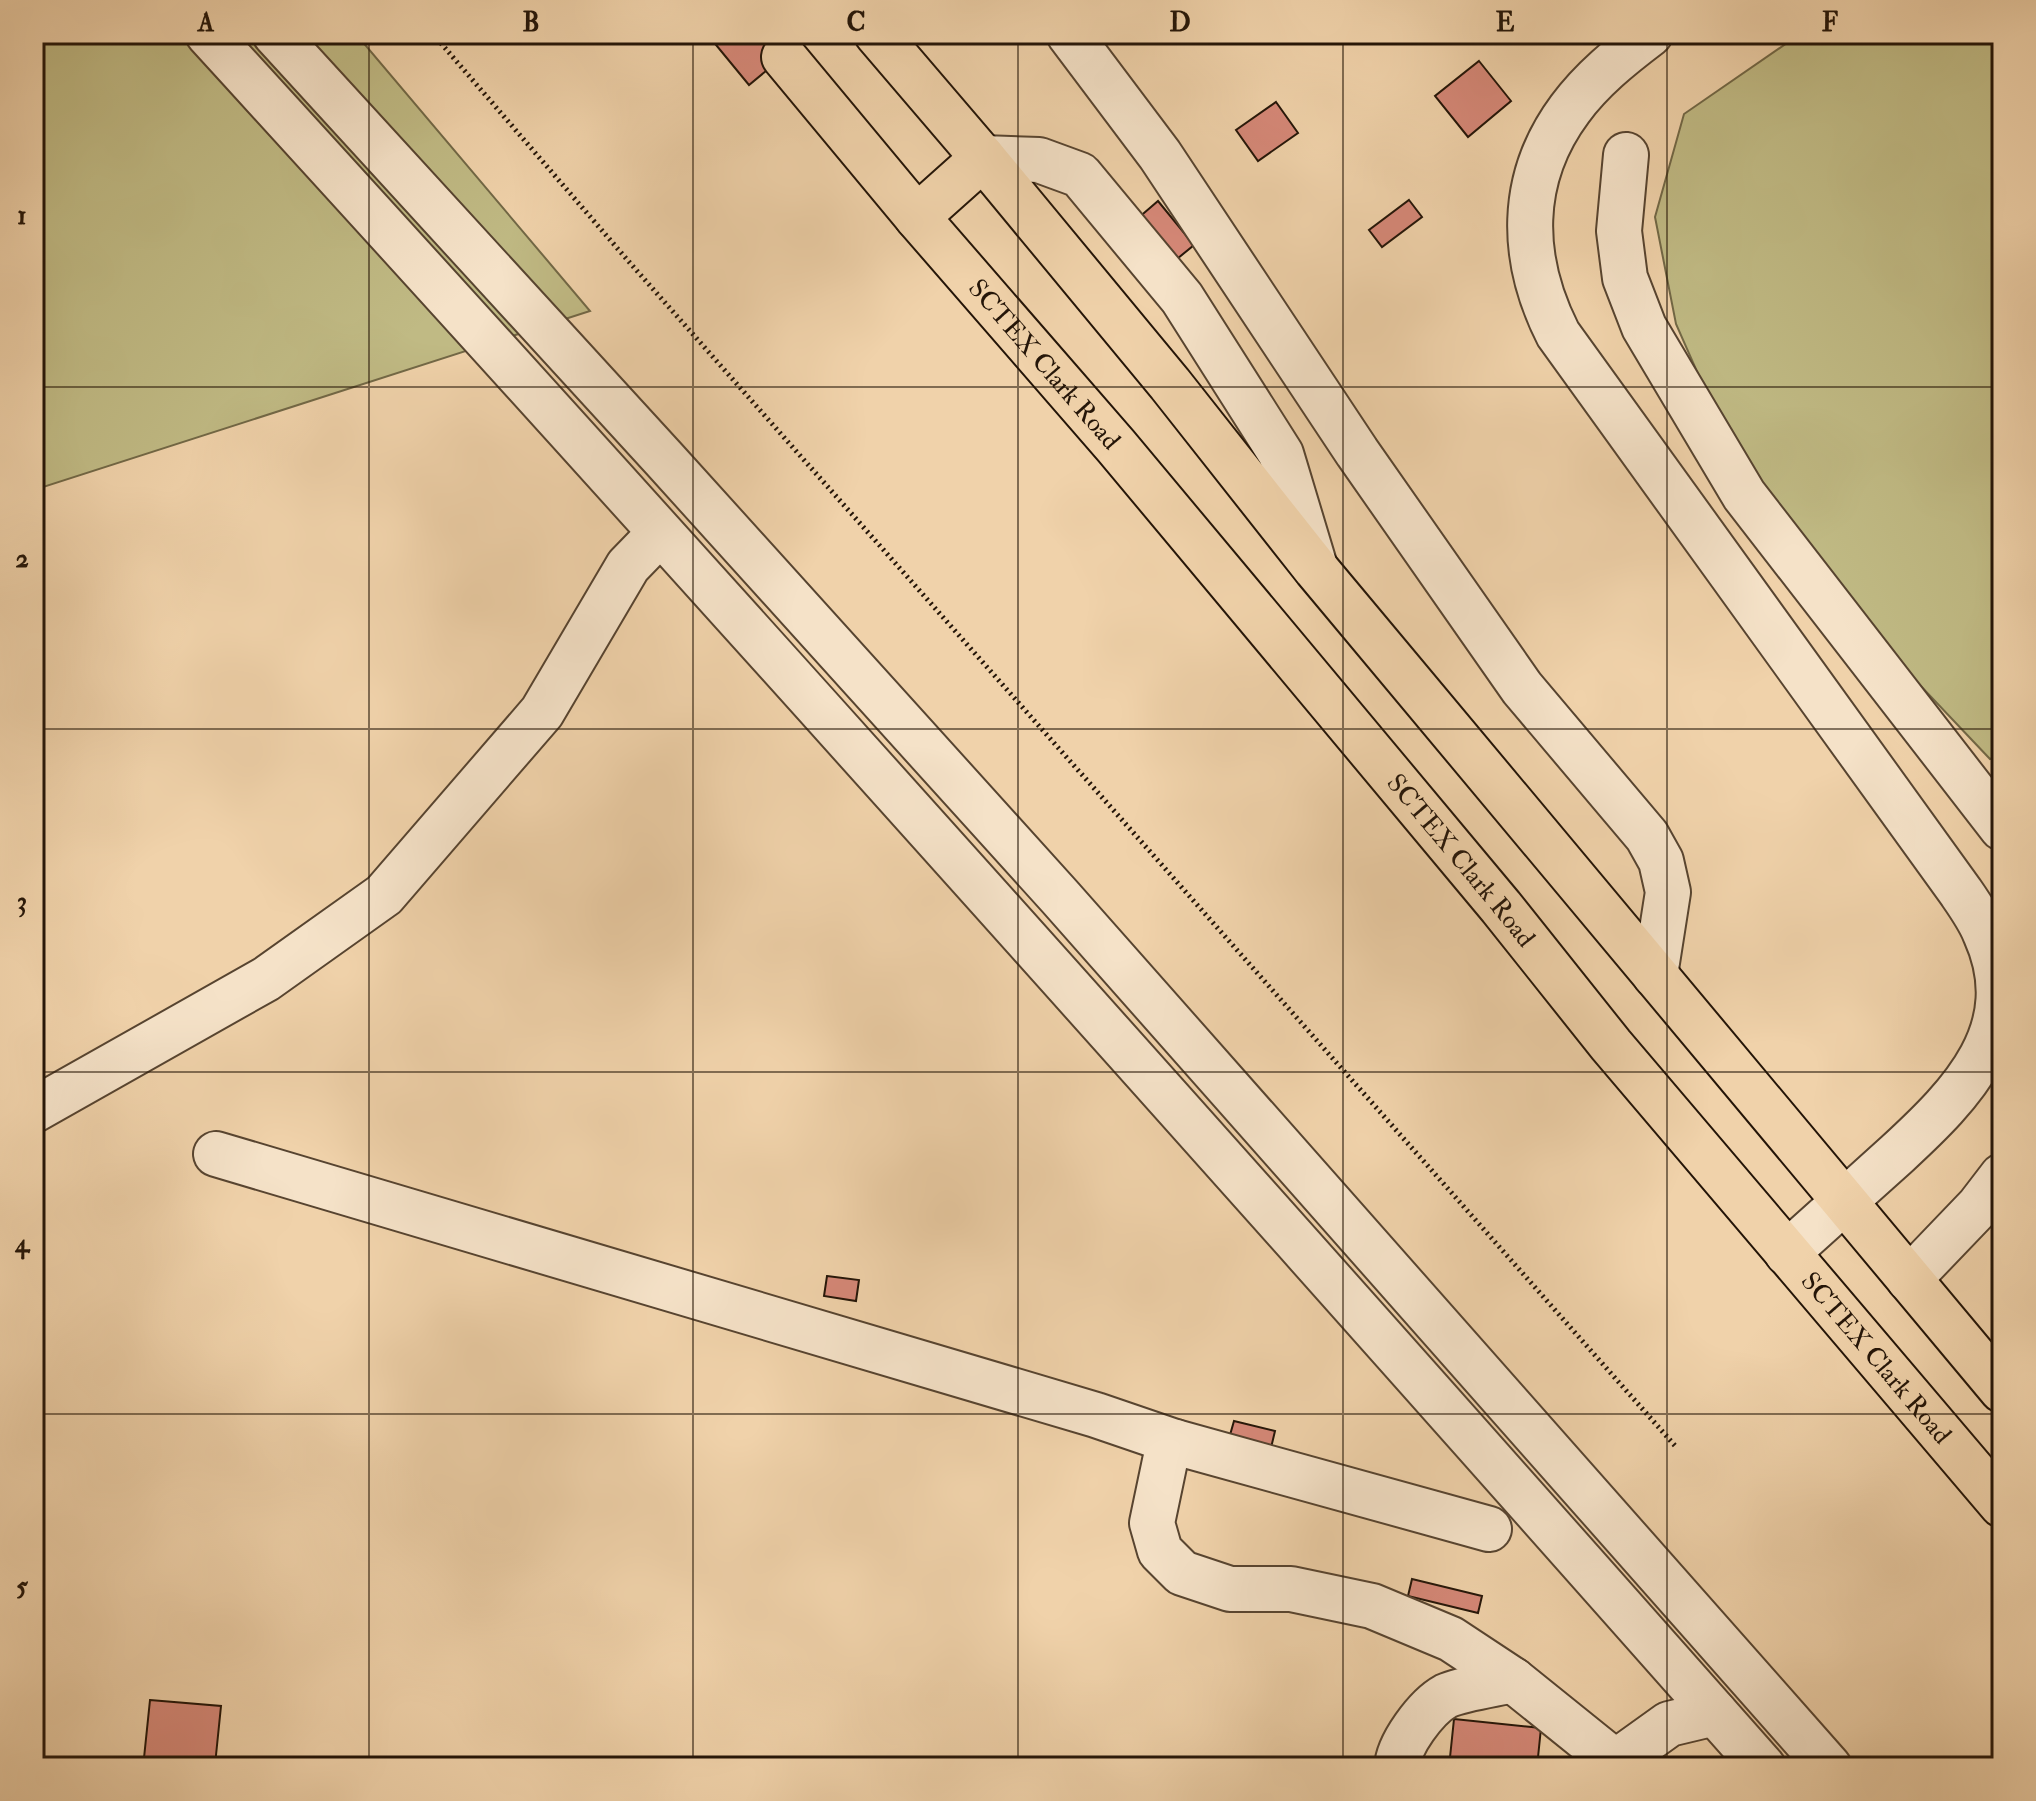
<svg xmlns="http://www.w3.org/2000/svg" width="2036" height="1801" font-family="'IM FELL Double Pica',serif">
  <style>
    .green { fill: #c0ba84; stroke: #726846; stroke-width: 2 }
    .building { fill: #d68878; stroke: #241508; stroke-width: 2 }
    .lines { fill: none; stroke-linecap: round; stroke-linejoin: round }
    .minor-casing { stroke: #574430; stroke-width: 48 }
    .major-casing { stroke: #241508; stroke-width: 48 }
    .highway-casing { stroke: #241508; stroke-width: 48 }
    .path { stroke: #241508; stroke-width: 5; stroke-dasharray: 2 4; stroke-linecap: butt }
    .minor { stroke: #f5e2c8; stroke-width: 44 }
    .major { stroke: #f0d2aa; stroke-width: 44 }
    .highway { stroke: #f0d2aa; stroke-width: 44 }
    .grid { fill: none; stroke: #241508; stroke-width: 2; stroke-opacity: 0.55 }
    .labels { text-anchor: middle; stroke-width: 6; stroke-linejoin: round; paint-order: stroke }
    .street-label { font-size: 26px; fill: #241508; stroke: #f5e2c8 }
    .neatline { fill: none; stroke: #241508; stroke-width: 3 }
    .grid-label { font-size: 26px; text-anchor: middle; font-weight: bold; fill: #241508 }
  </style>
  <rect width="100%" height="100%" fill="#f0d2aa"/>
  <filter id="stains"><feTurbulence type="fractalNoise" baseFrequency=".0025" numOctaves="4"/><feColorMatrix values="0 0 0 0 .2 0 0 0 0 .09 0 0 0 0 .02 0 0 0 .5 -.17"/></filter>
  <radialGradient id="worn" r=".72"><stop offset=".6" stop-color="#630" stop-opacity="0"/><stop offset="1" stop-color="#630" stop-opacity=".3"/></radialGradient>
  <g class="green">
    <polygon points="34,34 356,34 590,311 34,490"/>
    <polygon points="1800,34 2002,34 2002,755 1990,759 1804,563 1728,442 1676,324 1655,217 1684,114"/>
  </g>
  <g class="building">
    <polygon points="707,34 811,34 749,85"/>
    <polygon points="1479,61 1511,101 1468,137 1435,96"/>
    <polygon points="1276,102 1298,133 1258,161 1236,130"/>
    <polygon points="1409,200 1422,217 1382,247 1369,230"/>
    <polygon points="1158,201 1194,245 1166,268 1130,225"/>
    <polygon points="827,1276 859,1280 856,1301 824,1296"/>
    <polygon points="1234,1421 1275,1431 1270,1452 1228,1442"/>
    <polygon points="1412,1579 1482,1596 1478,1613 1408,1596"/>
    <polygon points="150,1700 221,1706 215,1765 144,1758"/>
    <polygon points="1454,1719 1541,1728 1537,1767 1449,1767"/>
  </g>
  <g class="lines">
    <g class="minor-casing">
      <g id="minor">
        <path d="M208 34C732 607 1249 1186 1763 1767"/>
        <polyline points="275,34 665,460 1060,897 1829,1767"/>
        <polyline points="1069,34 1160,155 1357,452 1522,688 1647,836 1661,861 1668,892 1655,975"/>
        <path d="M1650 34C1621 56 1592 79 1570 109 1518 179 1520 259 1558 334L1960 891C1969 904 1979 918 1985 933 2028 1028 1962 1094 1897 1154 1860 1187 1824 1220 1787 1253"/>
        <polyline points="1626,155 1619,231 1625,278 1644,327 1744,495 2002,828"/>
        <polyline points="983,158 1039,160 1080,175 1182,298 1281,454 1315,567"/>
        <polyline points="34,1110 266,979 384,895 542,712 628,566 660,533"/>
        <polyline points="216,1154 1096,1415 1175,1442 1489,1529"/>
        <polyline points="1909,1279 1979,1206 2002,1176"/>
        <polyline points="1175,1442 1165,1461 1152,1523 1160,1551 1182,1573 1230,1589 1291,1589 1372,1606 1451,1639 1513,1680 1621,1767"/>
        <path d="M1397 1767C1398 1745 1426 1707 1446 1696 1461 1689 1496 1684 1513 1680"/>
        <polyline points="1615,1767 1616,1762 1669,1724 1715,1713"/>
      </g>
    </g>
    <g class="major-casing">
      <g id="major">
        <path id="s1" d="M2002 1390 1316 569 1170 384 983 158 917 217 1116 446 1501 907 1611 1045 2002 1505"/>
      </g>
    </g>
    <g class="highway-casing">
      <g id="highway">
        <polyline points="877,34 983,158"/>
        <polyline points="784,57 917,217"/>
      </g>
    </g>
    <polyline class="path" points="433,34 630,263 1677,1448"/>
    <use href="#minor" class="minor"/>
    <use href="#major" class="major"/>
    <use href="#highway" class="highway"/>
  </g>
  <path class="grid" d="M369 34V1767M693 34V1767M1018 34V1767M1343 34V1767M1667 34V1767M34 387H2002M34 729H2002M34 1072H2002M34 1414H2002"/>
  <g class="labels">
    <g class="street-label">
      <text dy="9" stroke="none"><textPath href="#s1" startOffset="1882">SCTEX Clark Road</textPath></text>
      <text dy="9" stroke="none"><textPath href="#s1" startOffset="2530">SCTEX Clark Road</textPath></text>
      <text dy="9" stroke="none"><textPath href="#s1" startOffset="3178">SCTEX Clark Road</textPath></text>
    </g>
  </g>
  <rect width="2036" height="1801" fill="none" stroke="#f0d2aa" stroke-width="88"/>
  <rect x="44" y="44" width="1948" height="1713" class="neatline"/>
  <g class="grid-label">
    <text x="206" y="31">A</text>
    <text x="531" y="31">B</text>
    <text x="856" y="31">C</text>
    <text x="1180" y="31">D</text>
    <text x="1505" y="31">E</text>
    <text x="1830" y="31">F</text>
    <text x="22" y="224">1</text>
    <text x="22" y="567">2</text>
    <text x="22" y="910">3</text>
    <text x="22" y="1252">4</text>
    <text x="22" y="1595">5</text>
  </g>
  <rect width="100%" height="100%" filter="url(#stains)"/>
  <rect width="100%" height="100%" fill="url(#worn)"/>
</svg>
